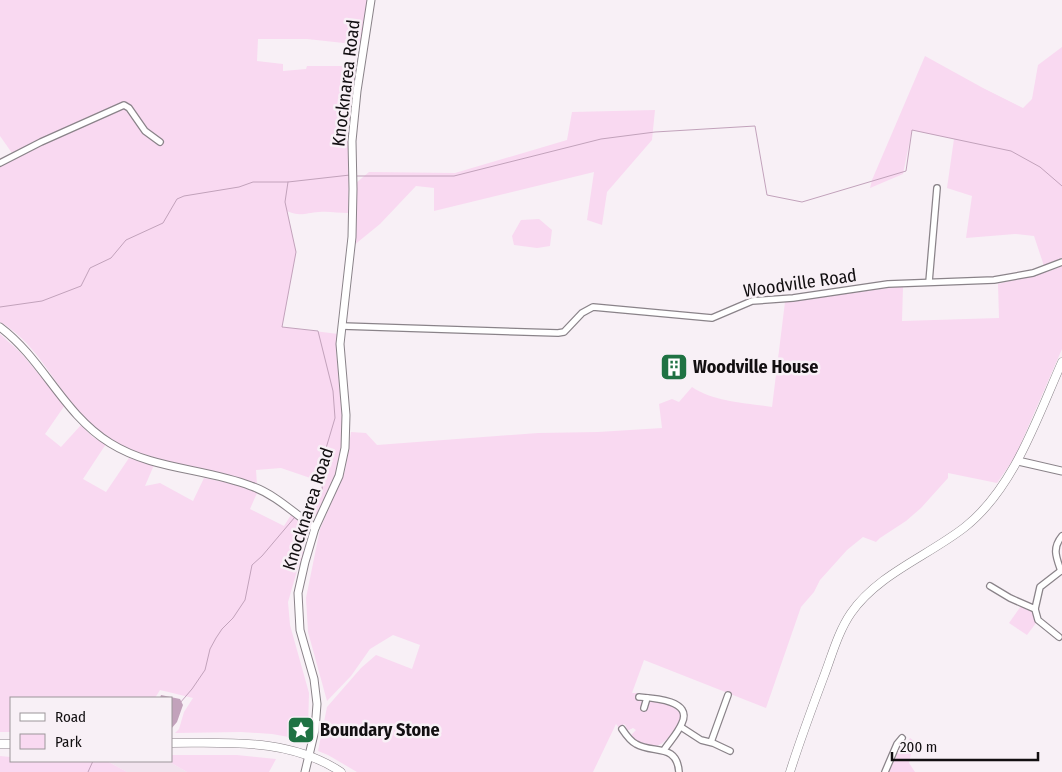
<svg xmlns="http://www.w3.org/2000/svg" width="1062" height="772" font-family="'Fira Sans Condensed',sans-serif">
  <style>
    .built { fill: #f2e3ee }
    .green { fill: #f9d9f1 }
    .water { fill: #c2a2bb }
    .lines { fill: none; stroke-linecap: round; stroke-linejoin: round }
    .stream { stroke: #c2a2bb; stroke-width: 1 }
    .minor-casing { stroke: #8a8389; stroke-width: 8 }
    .tertiary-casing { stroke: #8a8389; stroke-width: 9 }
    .secondary-casing { stroke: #8a8389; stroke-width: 9 }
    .minor { stroke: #fff; stroke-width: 5.5 }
    .tertiary { stroke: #fff; stroke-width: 7 }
    .secondary { stroke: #fff; stroke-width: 8 }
    .labels { text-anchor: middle; stroke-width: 5; stroke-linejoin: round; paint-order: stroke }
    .street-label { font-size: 18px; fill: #120f11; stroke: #f8f0f6 }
    .poi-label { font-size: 18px; font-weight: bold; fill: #120f11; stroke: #f8f0f6; text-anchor: start }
  </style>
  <rect width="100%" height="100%" fill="#f8f0f6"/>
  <polygon class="built" points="107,761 168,761 187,772 127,772"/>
  <g class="green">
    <path d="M0 0H369L362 45 307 39H258L257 61 283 64V71L306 69 307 66H359L351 177 349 178 348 213C339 213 328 211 319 212 305 213 300 217 287 211L296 252 282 327 338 334 336 352 343 407V443L336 476 319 513 310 518 300 513 322 490V482L281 468 256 470 257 485C247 481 236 476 225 474 177 462 125 458 88 422 56 390 40 345 0 322V166L78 128 75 123 12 153 0 136Z"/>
    <polygon points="1062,47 1062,258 1044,266 1034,236 1015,234 966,238 972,196 947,188 954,139 912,130 903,174 870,188 872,180 925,56 983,88 1023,108 1032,99 1038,65"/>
    <polygon points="655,110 652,140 607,192 602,225 587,220 594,172 434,211 434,188 416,186 380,224 353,246 356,183 369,172 455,173 567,140 572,112"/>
    <polygon points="539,219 552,230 550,246 537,248 514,245 512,236 521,220"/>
    <path d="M1062 266V349L1015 457 997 483 948 473V478L921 508 906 521 880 538 876 542 863 537 847 550 820 580 814 592 801 607 766 708 644 660 632 693H637V700L643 702 646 708 651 701C662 701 677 704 681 716 679 723 676 728 672 733 657 752 651 748 631 739L632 734 636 730 633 728 629 730H626V726L624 724 619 728 616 724 593 772H357L328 755 318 751 327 707 361 668 376 655 412 669 420 645 393 635 370 649 351 676 327 701 308 632 306 598 320 529 345 471 351 432 366 433 377 445 538 433 598 432 662 428 659 404 672 399 679 402 692 387C714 402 747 403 772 407L785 302 896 287H903L902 321 999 318 998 284 1050 271Z"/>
    <polygon points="0,334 21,353 65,405 45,434 61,447 81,425 93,437 106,444 83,479 106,492 129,458 154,465 145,486 160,483 193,501 204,478 240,485 257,493 250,509 284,526 291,515 300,521 304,553 297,571 288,602 290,625 309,693 308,728 299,735 300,739 272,734 241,732 175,733 179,729 184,712 193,698 160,690 155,698 11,698 11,732 0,732"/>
    <polygon points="1021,606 1032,612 1036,623 1027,635 1009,623"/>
    <polygon points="910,738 914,741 909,763 915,772 889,772 902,744 906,745"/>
    <polygon points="171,755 237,755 276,759 269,772 187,772 168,761 171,761"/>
    <polygon points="0,756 11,757 11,761 107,761 127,772 0,772"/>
  </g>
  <polygon class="water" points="161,695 180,699 183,705 177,722 171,729 171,698 160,698"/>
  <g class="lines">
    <g class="stream">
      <polyline points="356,176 454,176 601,139 655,132 755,126 767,195 802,202 906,171 912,130 1011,151 1040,167 1062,186"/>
      <polyline points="288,182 285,202 296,252 282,327 318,331 333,391 335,418 324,455 322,490 300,513"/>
      <polyline points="0,307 42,301 81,286 90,268 111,258 126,240 163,223 177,199 184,196 239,187 253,182 288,182 350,175"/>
      <polyline points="180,703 192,689 205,670 210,649 216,638 222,629 233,618 245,600 252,565 262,556 295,517"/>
      <polyline points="88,772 93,761"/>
    </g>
    <g class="minor-casing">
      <g id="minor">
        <polyline points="0,163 41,142 124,105 129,108 145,131 160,142"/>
        <polyline points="929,282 937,188"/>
        <polyline points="342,326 558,333 564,332 582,313 593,307 712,318 752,301 793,298 888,284 994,280 1033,273 1062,262"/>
        <path d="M1061 571C1056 557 1052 548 1062 536"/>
        <polyline points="990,586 1010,598 1035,609 1040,587 1062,570"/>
        <polyline points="1035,609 1038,620 1059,637"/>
        <path d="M639 697C652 698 693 700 682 723 678 733 670 741 664 750"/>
        <polyline points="644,708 647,698"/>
        <polyline points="681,727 701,740 713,743 730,751"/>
        <path d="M622 729C626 735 630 741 636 744 653 754 677 743 679 772"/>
        <polyline points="711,742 728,695"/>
        <polyline points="885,772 897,744 902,738"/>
      </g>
    </g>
    <g class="tertiary-casing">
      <g id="tertiary">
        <path d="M0 327C43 359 63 414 110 443 153 470 205 468 251 486 275 494 295 514 315 528"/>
        <polyline points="1018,461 1062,471"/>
        <polyline points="305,772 315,730 317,704 314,679 300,630 298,593 305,562 315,528 339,476 345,448 346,415 340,344 352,237 353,189 352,141 357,91 371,0"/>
      </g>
    </g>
    <g class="secondary-casing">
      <g id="secondary">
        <path d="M171 743C230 743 290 738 341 772"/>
        <polyline points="0,744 11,744"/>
        <path d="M790 772C800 740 812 708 824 676 832 655 838 632 851 613 878 574 928 556 965 527 1014 488 1037 418 1062 362"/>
      </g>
    </g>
    <use href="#minor" class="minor"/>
    <use href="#tertiary" class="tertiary"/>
    <use href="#secondary" class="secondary"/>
  </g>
  <defs>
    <g id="building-square" transform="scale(1.4375)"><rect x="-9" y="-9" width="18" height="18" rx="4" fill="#1f7243" stroke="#f8f0f6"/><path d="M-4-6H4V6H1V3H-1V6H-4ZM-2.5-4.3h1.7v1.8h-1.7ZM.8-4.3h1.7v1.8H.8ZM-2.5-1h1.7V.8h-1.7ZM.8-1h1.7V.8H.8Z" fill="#fff"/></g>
    <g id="sight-square" transform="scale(1.4375)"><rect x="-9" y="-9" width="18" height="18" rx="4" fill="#1f7243" stroke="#f8f0f6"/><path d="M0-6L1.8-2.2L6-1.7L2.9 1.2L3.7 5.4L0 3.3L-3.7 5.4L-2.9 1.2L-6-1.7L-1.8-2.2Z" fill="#fff"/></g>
  </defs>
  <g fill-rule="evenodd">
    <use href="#building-square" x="674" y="367"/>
    <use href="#sight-square" x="301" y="730"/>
  </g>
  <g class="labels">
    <g class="street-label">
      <text transform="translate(346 83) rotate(-83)" y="6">Knocknarea Road</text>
      <text transform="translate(800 283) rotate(-8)" y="6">Woodville Road</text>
      <text transform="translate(308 509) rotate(-72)" y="6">Knocknarea Road</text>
    </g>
    <g class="poi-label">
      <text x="693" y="373">Woodville House</text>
      <text x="320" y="736">Boundary Stone</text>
    </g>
  </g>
  <rect x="10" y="697" width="162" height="65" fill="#f8f0f6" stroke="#9c969a"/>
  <rect x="20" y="713" width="25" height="8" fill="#ffffff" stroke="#9c969a"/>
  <text x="55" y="722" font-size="15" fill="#120f11">Road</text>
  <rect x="20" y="734" width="25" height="15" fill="#f9d9f1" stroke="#9c969a"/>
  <text x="55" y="747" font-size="15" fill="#120f11">Park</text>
  <path d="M892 752v8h146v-8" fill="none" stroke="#120f11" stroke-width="2.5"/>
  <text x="900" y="752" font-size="15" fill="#120f11" stroke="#f8f0f6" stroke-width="4" paint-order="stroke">200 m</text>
</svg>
